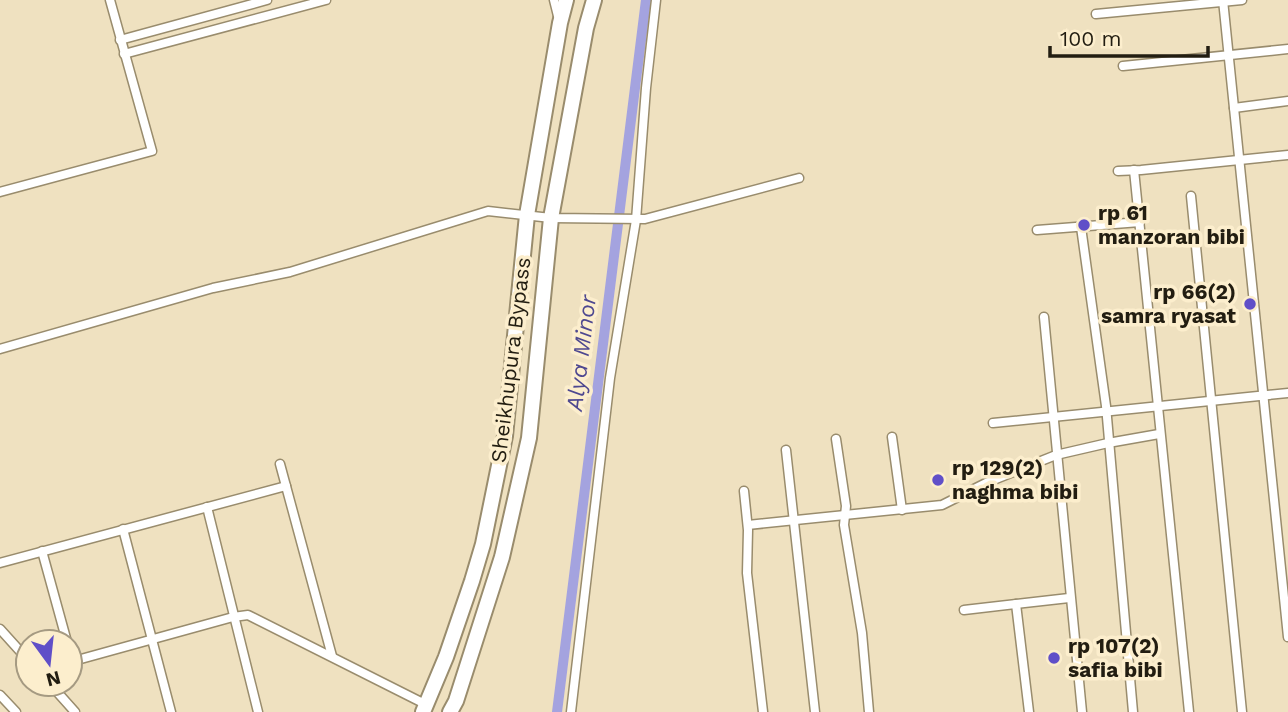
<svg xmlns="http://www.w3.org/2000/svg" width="1288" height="712" font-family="'Work Sans',sans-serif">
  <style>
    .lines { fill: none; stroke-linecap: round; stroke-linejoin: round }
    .canal { stroke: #a4a3df; stroke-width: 10 }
    .minor-casing { stroke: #998c6d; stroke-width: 11 }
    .trunk-casing { stroke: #998c6d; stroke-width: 18 }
    .minor { stroke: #fff; stroke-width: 8 }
    .trunk { stroke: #fff; stroke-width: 14 }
    .poi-dot { fill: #604fc8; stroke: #fceecd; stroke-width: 2.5 }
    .labels { text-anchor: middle; stroke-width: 7; stroke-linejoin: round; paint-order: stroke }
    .poi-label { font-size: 21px; font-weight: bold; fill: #221d11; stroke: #fceecd; text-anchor: start }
    .street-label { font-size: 21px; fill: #221d11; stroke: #fceecd }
    .water-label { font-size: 23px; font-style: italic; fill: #4e4890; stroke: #fceecd }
  </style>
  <rect width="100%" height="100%" fill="#efe1c0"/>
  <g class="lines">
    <polyline class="canal" points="557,712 646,0"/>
    <g class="minor-casing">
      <g id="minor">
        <polyline points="554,0 558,16"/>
        <polyline points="1223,0 1288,637"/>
        <polyline points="1096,14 1242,0"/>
        <polyline points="120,40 267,0"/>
        <polyline points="124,54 326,0"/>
        <polyline points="1123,66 1288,49"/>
        <polyline points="1234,108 1288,101"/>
        <polyline points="1134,170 1189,712"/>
        <polyline points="1118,171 1141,170 1288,155"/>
        <polyline points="0,192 152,151 110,0"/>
        <polyline points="1191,196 1242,712"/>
        <polyline points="1081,227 1106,406 1133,712"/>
        <polyline points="1037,230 1140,222"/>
        <polyline points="1044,317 1082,712"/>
        <polyline points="0,349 213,288 290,272 488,211 551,218 645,219 799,178"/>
        <polyline points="993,423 1288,393"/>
        <polyline points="892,437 902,510"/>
        <polyline points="836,439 846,506 844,525 862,633 869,712"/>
        <polyline points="786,450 815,712"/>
        <polyline points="280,464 332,656"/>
        <polyline points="744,491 748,530 747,573 763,712"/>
        <polyline points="207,507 258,712"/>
        <polyline points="748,525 942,505 986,483 1056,455 1108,443 1159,434"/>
        <polyline points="123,529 171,712"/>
        <polyline points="42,551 67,642"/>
        <polyline points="0,563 286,486"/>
        <polyline points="1016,604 1029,712"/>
        <polyline points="964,610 1069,598"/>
        <polyline points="0,629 28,660"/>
        <polyline points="70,662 233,617 248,615 427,705"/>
        <polyline points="50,684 75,712"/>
        <polyline points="0,695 16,712"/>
        <polyline points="571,712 610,378 636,220 646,88 656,0"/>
      </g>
    </g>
    <g class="trunk-casing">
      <g id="trunk">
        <polyline points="423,712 446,657 472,581 483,544 505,436 527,215 560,23 566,0"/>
        <polyline points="450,712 456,701 502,557 529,438 551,218 586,28 594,0"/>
      </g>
    </g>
    <use href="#minor" class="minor"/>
    <use href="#trunk" class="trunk"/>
  </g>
  <g class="poi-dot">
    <circle cx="1084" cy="225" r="7"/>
    <circle cx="1250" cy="304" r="7"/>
    <circle cx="938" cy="480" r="7"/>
    <circle cx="1054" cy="658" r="7"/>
  </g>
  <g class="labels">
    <g class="poi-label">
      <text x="1098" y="220">rp 61<tspan x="1098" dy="24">manzoran bibi</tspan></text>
      <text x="1236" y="299" text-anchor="end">rp 66(2)<tspan x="1236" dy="24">samra ryasat</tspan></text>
      <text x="952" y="475">rp 129(2)<tspan x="952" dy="24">naghma bibi</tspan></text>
      <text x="1068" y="653">rp 107(2)<tspan x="1068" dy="24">safia bibi</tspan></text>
    </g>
    <g class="street-label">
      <text transform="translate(511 360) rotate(-83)" y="7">Sheikhupura Bypass</text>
    </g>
    <g class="water-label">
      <text transform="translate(581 353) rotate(-83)" y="8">Alya Minor</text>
    </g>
  </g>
  <g transform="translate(49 663) rotate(165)"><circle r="33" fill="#fceecd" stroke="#a59a82" stroke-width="2"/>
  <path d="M0-5L12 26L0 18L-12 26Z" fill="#604fc8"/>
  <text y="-10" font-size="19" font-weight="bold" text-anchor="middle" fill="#221d11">N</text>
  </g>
  <path d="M1050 46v10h158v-10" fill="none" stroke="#221d11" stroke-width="3.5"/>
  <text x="1060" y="46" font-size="21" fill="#221d11" stroke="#fceecd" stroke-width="5" paint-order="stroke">100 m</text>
</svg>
